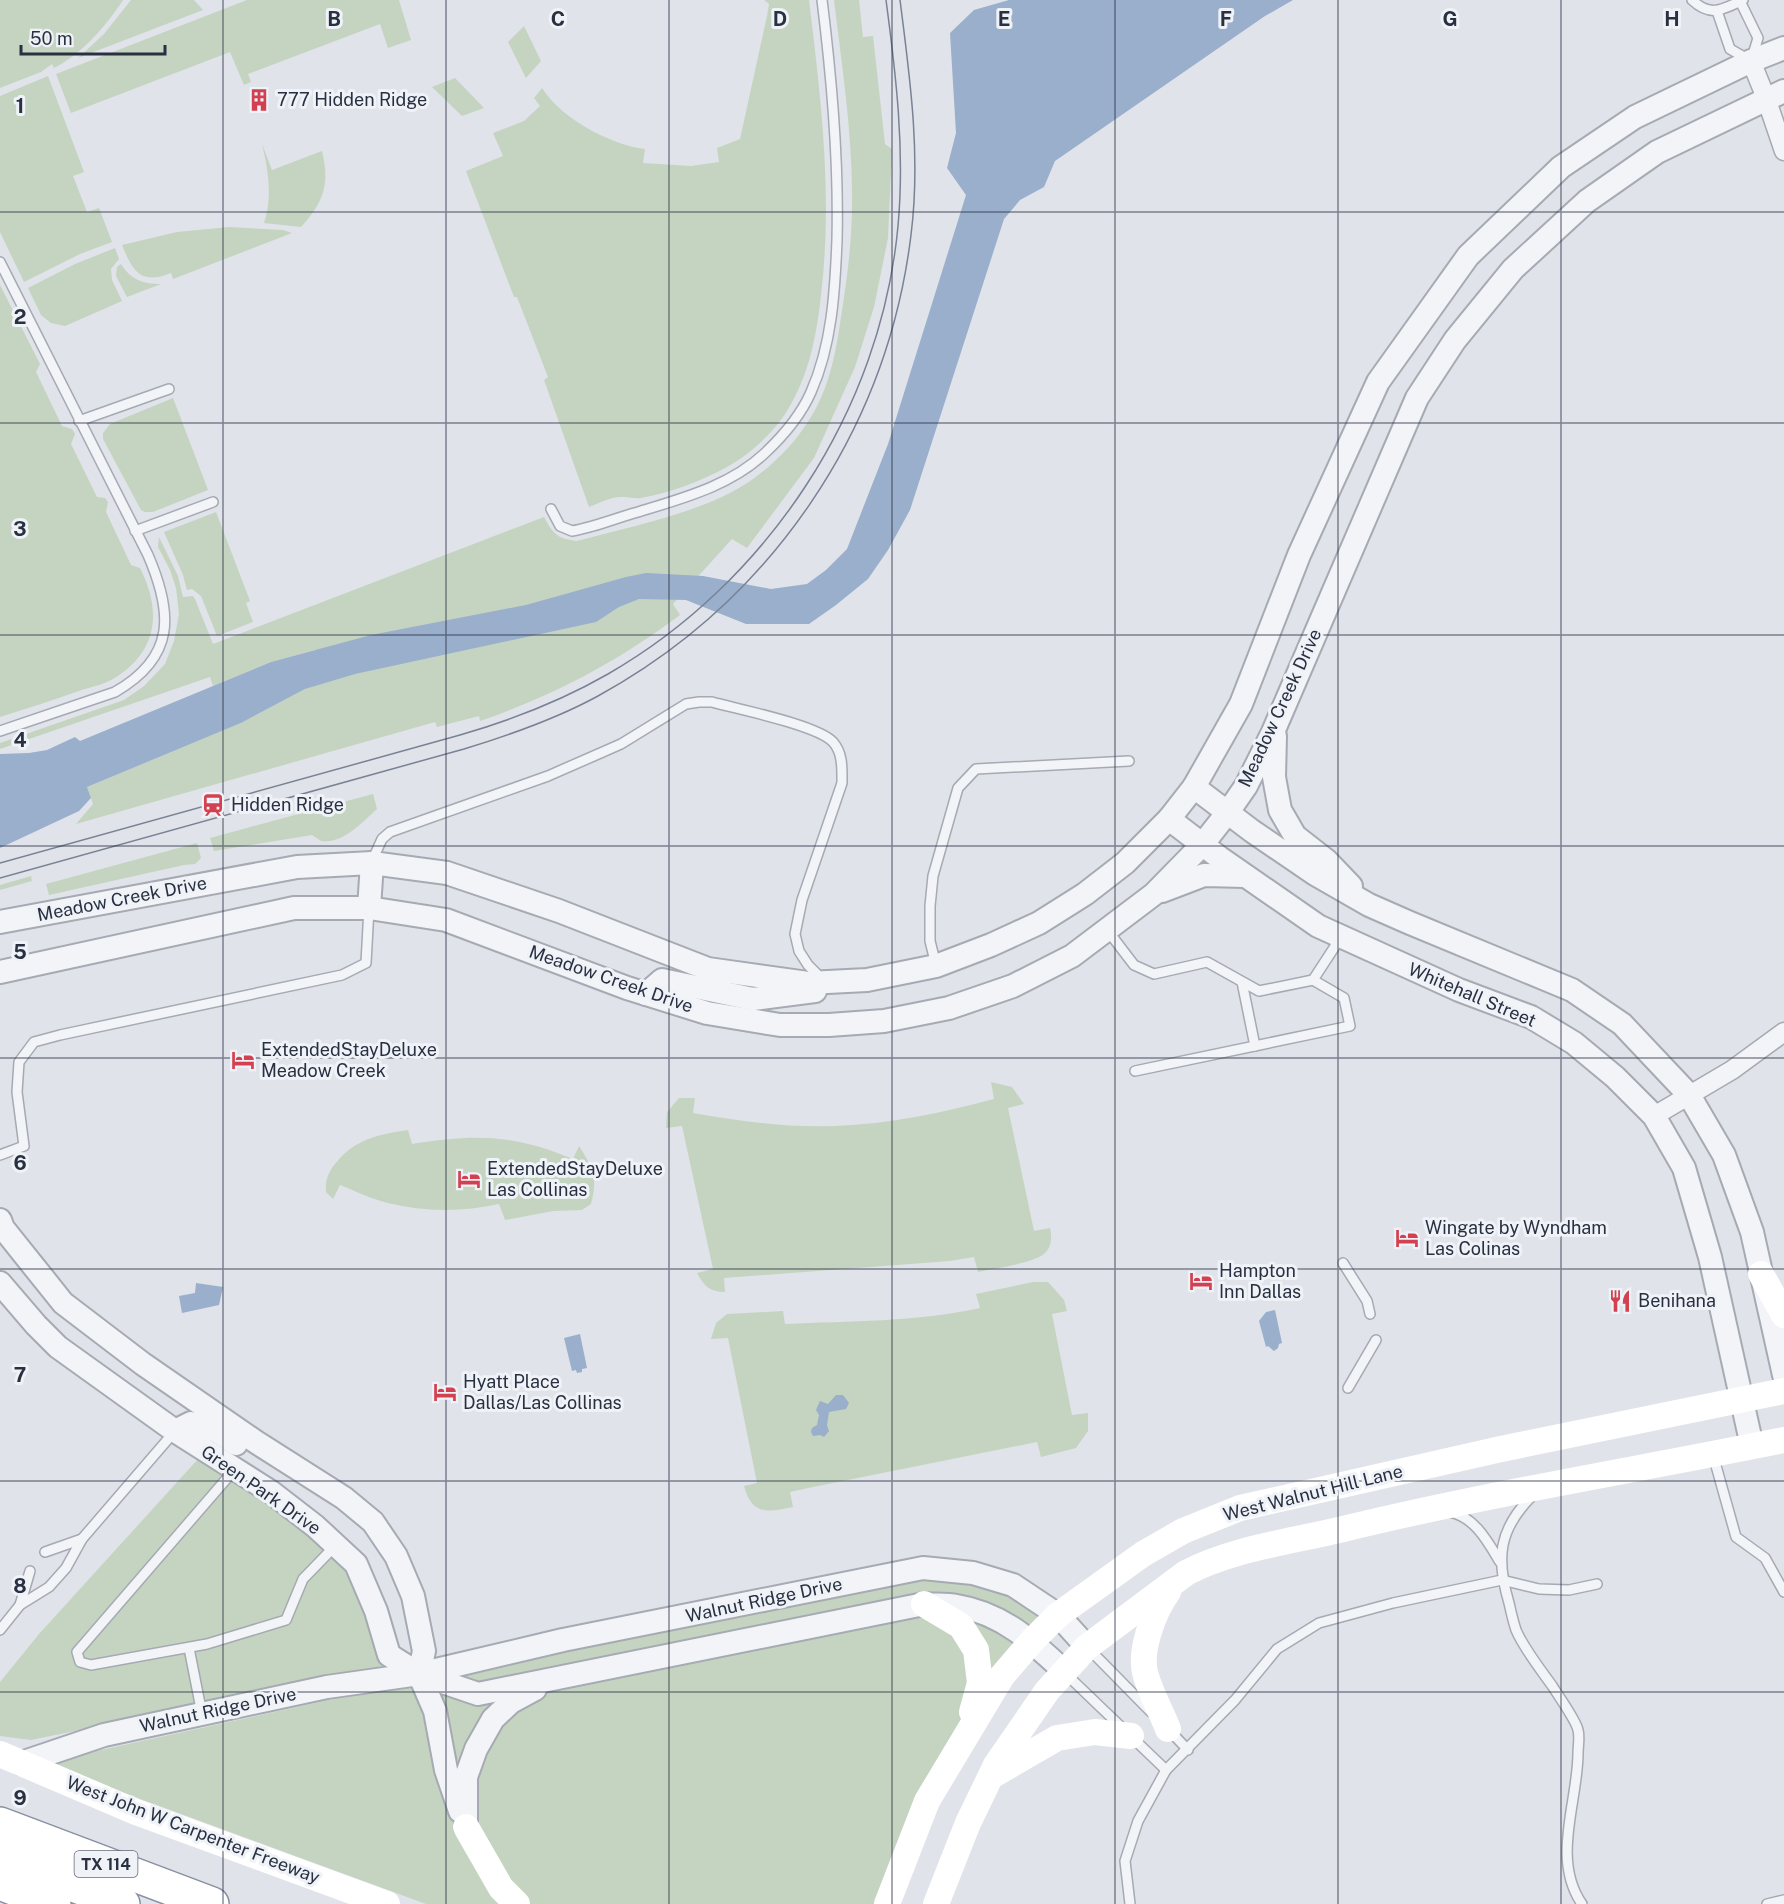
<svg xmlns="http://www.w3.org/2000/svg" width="1784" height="1904" font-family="'Public Sans',sans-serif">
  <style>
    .green { fill: #c5d4c0 }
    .water { fill: #99afcb }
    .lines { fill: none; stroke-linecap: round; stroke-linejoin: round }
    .service-casing { stroke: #a5aab3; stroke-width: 12 }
    .minor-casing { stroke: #a5aab3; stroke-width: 21 }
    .tertiary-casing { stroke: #a5aab3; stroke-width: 26 }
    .motorway-casing { stroke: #8690a1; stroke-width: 36 }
    .service { stroke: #f3f4f7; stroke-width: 9 }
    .minor { stroke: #f3f4f7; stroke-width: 18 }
    .tertiary { stroke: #f3f4f7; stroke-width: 22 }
    .secondary { stroke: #fff; stroke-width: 26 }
    .motorway { stroke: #fff; stroke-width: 33 }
    .tram { stroke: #798294; stroke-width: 1.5 }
    .grid { fill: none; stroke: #283041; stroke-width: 1.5; stroke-opacity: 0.55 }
    .labels { text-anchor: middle; stroke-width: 6; stroke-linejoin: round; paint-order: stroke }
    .shield { fill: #eff2f7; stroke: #646a78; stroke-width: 1.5 }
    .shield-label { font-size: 16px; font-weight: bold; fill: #283041 }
    .poi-label { font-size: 18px; fill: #283041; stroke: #eff2f7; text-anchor: start }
    .street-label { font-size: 18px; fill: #283041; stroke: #eff2f7 }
    .grid-label { font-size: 20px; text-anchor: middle; font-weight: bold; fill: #283041; stroke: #eff2f7; stroke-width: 6; stroke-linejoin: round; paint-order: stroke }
  </style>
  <rect width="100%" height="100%" fill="#e0e3e9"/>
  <g class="green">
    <path d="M0 0H123C106 26 82 54 54 68L52 64 41 72 0 88Z"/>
    <polygon points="131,0 194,0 203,10 78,58 104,34"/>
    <polygon points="247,0 399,0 411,40 388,48 380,24 248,74 251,82 244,85 230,52 71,113 56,74"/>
    <path d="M764 0H809C821 99 833 196 821 295 817 332 810 371 791 404 777 430 752 453 727 467 701 481 670 493 641 498 635 499 630 497 623 497 612 496 599 503 589 507L544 380 548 377 517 297H514L466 171 503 156 493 133 524 121 540 106 534 98 542 88C561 118 610 145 645 149L643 163 691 166 719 162 717 148 740 139 767 16 769 4Z"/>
    <path d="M834 0H859L863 37 873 36 885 144 892 149 888 238 874 307 855 367 814 458 747 548 732 539 673 604 680 615C617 662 555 695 480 721L479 716 437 727 435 722 76 824 93 804 87 787 241 723 305 689 322 683 315 650 271 662 213 686 210 677 0 749V743L124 700 144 686 165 664 174 641 179 614 176 588 170 570 158 547 159 537 178 576 183 597 193 596 195 599 213 644 544 517C553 534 558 539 577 541 632 526 707 512 753 479 774 464 795 443 809 420 829 390 836 352 841 317 847 279 852 242 852 204 853 136 842 67 834 0Z"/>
    <polygon points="524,26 541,61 526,78 508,42"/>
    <polygon points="48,76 84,172 73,176 87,212 99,208 112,242 80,254 24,282 0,232 0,96"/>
    <polygon points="455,78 484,108 462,116 432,87"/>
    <path d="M262 144 272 170 322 151C330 184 324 202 301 227L264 223C273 197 268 170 262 144Z"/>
    <path d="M229 227 283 230 292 233 173 279 171 273C141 285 133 272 122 245L177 232Z"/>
    <polygon points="115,248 119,259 111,269 112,280 122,301 65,326 51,323 41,315 28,288 75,264"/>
    <path d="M121 264C131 280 143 284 161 284L127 297 116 276 117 267Z"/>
    <path d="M0 285 40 364 36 372 62 426 72 429 75 434 71 444 97 497 105 498 108 502 106 512 131 565 140 568C162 611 158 652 113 679 103 685 90 687 79 691 53 700 26 709 0 717Z"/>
    <polygon points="173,398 208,490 153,512 145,512 141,510 103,439 103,433 110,424"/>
    <polygon points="216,512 250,601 246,603 253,622 217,636 201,596 192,589 187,590 183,575 164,532"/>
    <path d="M373 794 377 809C362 822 344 844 321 841L312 835 214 851 210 838Z"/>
    <polygon points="197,843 201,858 195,864 184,865 49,895 46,884"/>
    <polygon points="31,876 32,881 0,890 0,885"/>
    <path d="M991 1082 1012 1087 1024 1104 1008 1108 1034 1231 1050 1228C1052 1237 1052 1247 1044 1254 1030 1264 995 1268 978 1272L974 1257 950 1261 724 1278 725 1292C710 1292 704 1286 697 1273L713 1269 682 1126 666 1128 667 1112 679 1098H695L693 1113C740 1121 788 1128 835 1126 889 1124 942 1113 994 1099Z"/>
    <path d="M408 1130 412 1144C474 1134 513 1134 573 1159L579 1146C593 1168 598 1177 591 1204L582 1210 553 1211 505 1220 499 1204C462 1212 424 1212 388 1203 371 1199 355 1191 340 1185L333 1199 326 1192C325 1177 330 1169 340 1158 359 1138 382 1134 408 1130Z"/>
    <path d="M1033 1282H1048L1064 1300 1067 1311 1052 1314 1072 1415 1088 1413V1431L1076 1448 1041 1457 1037 1442 808 1488 790 1492 793 1507C768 1512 752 1516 744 1486L757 1483 728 1338 711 1339 716 1323 727 1314 783 1311 785 1324C849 1321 917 1322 980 1308L976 1294Z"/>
    <polygon points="199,1458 309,1530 348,1571 366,1612 382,1668 31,1740 0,1736 0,1682 39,1634"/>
    <polygon points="912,1572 990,1584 1051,1615 991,1679 883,1904 426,1904 42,1763"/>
  </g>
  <g class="water">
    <polygon points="1009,0 1293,0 1265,16 1055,161 1044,187 1020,200 1004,219 910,510 888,550 868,579 836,605 809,624 746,624 686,600 639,599 619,607 596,622 355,674 305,689 241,723 87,787 91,798 79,811 0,848 0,754 29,753 47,750 75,737 80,741 271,662 371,635 526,605 626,577 646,573 703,576 771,589 807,584 826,570 847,549 888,444 966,195 947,168 956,133 950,33 974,10"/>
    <polygon points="196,1283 223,1287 219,1305 182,1313 179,1296 195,1293"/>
    <polygon points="1275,1310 1282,1343 1279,1344 1278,1348 1274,1351 1268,1346 1266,1347 1259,1321 1266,1312"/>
    <polygon points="580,1334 587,1368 582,1369 582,1372 577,1373 576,1370 572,1371 564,1338"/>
    <polygon points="836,1395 843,1395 849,1403 846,1409 829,1412 827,1425 829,1431 824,1437 820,1435 813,1436 811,1432 812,1428 817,1425 819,1415 816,1410 820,1401 828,1404"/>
  </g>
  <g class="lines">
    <g class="service-casing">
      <g id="service">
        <path d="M1692 0C1711 18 1723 9 1743 0"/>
        <polyline points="1717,11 1730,49 1751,61 1758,38 1740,1"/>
        <path d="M0 262 148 555C173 613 176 657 115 692L0 731"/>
        <polyline points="79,421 169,389"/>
        <path d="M551 509 560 526 572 531C595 527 616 518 638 512 683 498 730 486 765 453 783 436 801 415 811 392 832 345 835 291 837 240 839 159 832 80 822 0"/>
        <polyline points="135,531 213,502"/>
        <path d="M372 861 382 839 390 832 548 776 621 744 686 704 699 702H712C737 709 817 725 833 742 843 753 842 769 842 783L802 900 795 934 799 951 808 965 823 980"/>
        <polyline points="1108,931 1134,965 1154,974 1207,962 1259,991 1313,980"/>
        <polyline points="936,965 930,941 930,906 933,876 958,788 976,769 1129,761"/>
        <polyline points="1242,982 1255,1046"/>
        <polyline points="1135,1071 1350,1026 1344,998 1313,980 1341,937"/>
        <polyline points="0,1155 24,1146 17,1092 19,1062 34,1042 60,1035 342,975 366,963 369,908"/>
        <polyline points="1343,1263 1367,1301 1370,1314"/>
        <polyline points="1348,1388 1376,1340"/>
        <polyline points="1713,1455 1736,1537 1765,1558 1784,1592"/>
        <polyline points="235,1469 77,1652 80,1662 91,1665 207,1644 286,1620 303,1579 336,1545"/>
        <path d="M1532 1496C1498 1530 1496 1559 1509 1603 1511 1612 1513 1621 1516 1630 1524 1649 1541 1670 1553 1687 1559 1697 1576 1720 1578 1730 1580 1737 1578 1746 1578 1753 1578 1802 1551 1859 1582 1904"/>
        <path d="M1450 1512C1475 1517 1488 1542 1500 1562"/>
        <polyline points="45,1552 82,1539"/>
        <polyline points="20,1605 30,1571"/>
        <polyline points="0,1630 20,1605 49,1587 66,1568 82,1539 175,1431"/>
        <polyline points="189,1648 202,1714"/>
        <polyline points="1089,1649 1151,1712"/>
        <polyline points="1066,1674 1166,1770"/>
        <polyline points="1169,1730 1188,1750"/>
        <polyline points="1130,1904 1125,1861 1138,1821 1166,1770 1235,1700 1277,1649 1319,1623 1393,1603 1502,1580 1539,1589 1569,1590 1597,1584"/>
        <polyline points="1767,1904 1784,1900"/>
      </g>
    </g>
    <g class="minor-casing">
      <g id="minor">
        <polyline points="1751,61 1766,98 1784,151"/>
        <polyline points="1654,1116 1732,1070 1784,1032"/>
      </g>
    </g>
    <g class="tertiary-casing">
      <g id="tertiary">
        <polyline points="1275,736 1274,777 1280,810 1295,836 1327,861 1351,886"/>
        <polyline points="1194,787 1252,831 1315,874 1369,905 1410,923 1572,990 1622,1024 1689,1095 1724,1155 1752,1232 1784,1375"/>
        <polyline points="1169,819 1220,858 1318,926 1459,990 1531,1017 1574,1043 1615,1077 1654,1116 1684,1168 1710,1257 1752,1446"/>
        <polyline points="1162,891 1204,875 1245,876"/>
        <polyline points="369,908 372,863"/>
        <polyline points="0,922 297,867 372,863 447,873 559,911 708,969 808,983 867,980 936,966 991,945 1039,923 1085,894 1125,863 1169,819 1194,787 1241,704 1299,555 1378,382 1468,256 1561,167 1635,117 1751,61 1784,48"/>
        <polyline points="0,972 294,908 369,908 446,920 627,988 707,1013 780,1025 829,1025 884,1021 949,1008 1013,986 1072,956 1154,894 1202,845 1228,812 1246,786 1273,732 1417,398 1455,340 1513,269 1587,201 1657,152 1784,91"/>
        <polyline points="646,994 662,980 753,999 815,991"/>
        <polyline points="0,1220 3,1228 63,1303 143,1364 256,1442 344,1498 373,1522 396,1556 413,1596 424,1651 419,1674"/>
        <path d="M0 1283 36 1325 58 1347 175 1431 271 1492 315 1526 356 1564 376 1611 389 1655 419 1674 478 1694 924 1604C935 1605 946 1604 957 1606 1002 1613 1033 1642 1065 1672"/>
        <polyline points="175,1431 191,1423 216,1431 236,1444"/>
        <polyline points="419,1674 435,1711 446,1770 460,1811"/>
        <polyline points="21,1763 104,1735 327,1687 419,1674 563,1640 923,1568 973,1573 1013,1585 1058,1615 1087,1647"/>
        <polyline points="466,1827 466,1777 476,1749 493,1719 511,1702 535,1689"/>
      </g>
    </g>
    <g class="motorway-casing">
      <g id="motorway">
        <polyline points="0,1824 212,1904"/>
        <polyline points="0,1857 123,1904"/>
        <polyline points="0,1883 54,1904"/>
      </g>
    </g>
    <use href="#service" class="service"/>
    <use href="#minor" class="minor"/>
    <use href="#tertiary" class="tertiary"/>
    <g class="secondary">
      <polyline points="1761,1274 1784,1315"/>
      <polyline points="924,1604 961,1626 976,1650 980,1683 972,1712"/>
      <path d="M1168 1729C1161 1711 1151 1694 1146 1676 1138 1652 1154 1611 1168 1592"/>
      <polyline points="0,1754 136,1812 387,1904"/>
      <polyline points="995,1774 1057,1738 1095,1732 1131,1736"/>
      <polyline points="466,1827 501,1888 517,1904"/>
      <polyline points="887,1904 927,1801 1002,1676 1032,1641 1058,1615 1143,1554 1183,1531 1240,1508 1501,1449 1784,1391"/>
      <path d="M936 1904 968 1823 996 1765 1047 1691 1087 1647 1186 1573C1232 1549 1288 1542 1339 1530 1486 1494 1636 1470 1784 1440"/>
    </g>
    <use href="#motorway" class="motorway"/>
    <g class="tram">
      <path d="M0 863 460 735C512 720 561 701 608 674 768 582 881 410 898 226 905 150 896 75 886 0"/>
      <path d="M0 878 464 749C510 735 556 719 598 696 771 601 887 431 911 235 921 156 910 78 900 0"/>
    </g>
  </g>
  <path class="grid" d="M223 0V1904M446 0V1904M669 0V1904M892 0V1904M1115 0V1904M1338 0V1904M1561 0V1904M0 212H1784M0 423H1784M0 635H1784M0 846H1784M0 1058H1784M0 1269H1784M0 1481H1784M0 1692H1784"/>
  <defs>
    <g id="building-bare" transform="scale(1.8)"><path d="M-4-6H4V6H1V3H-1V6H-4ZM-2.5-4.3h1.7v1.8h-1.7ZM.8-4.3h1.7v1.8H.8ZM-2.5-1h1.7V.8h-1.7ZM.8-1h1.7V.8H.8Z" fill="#d34050" stroke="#eff2f7" stroke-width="2.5" paint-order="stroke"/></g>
    <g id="station-bare" transform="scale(1.8)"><path d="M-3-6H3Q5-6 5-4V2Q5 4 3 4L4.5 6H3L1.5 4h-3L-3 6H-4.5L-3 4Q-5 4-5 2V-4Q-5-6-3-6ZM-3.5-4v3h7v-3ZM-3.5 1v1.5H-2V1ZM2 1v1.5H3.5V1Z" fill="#d34050" stroke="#eff2f7" stroke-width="2.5" paint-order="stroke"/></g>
    <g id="hotel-bare" transform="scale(1.8)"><path d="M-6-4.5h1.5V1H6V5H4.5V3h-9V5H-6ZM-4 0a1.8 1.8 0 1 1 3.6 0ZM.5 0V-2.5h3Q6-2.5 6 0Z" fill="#d34050" stroke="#eff2f7" stroke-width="2.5" paint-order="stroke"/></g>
    <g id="restaurant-bare" transform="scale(1.8)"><path d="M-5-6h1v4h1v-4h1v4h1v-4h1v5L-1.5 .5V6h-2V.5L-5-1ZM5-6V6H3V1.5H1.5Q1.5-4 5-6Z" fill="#d34050" stroke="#eff2f7" stroke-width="2.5" paint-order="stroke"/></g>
  </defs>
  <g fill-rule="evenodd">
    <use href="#building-bare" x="259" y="100"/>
    <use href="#station-bare" x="213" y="805"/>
    <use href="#hotel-bare" x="243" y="1060"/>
    <use href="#hotel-bare" x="469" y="1179"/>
    <use href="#hotel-bare" x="1407" y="1238"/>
    <use href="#hotel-bare" x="1201" y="1281"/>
    <use href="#restaurant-bare" x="1620" y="1301"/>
    <use href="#hotel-bare" x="445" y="1392"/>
  </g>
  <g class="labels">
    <rect class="shield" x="74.5" y="1851" width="63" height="26" rx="4.5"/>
    <g class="shield-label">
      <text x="106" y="1870">TX 114</text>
    </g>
    <g class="poi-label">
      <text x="277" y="106">777 Hidden Ridge</text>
      <text x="231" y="811">Hidden Ridge</text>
      <text x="261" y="1056">ExtendedStayDeluxe<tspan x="261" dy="21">Meadow Creek</tspan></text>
      <text x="487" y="1175">ExtendedStayDeluxe<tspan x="487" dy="21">Las Collinas</tspan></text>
      <text x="1425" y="1234">Wingate by Wyndham<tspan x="1425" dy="21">Las Colinas</tspan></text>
      <text x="1219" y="1277">Hampton<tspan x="1219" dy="21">Inn Dallas</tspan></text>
      <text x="1638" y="1307">Benihana</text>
      <text x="463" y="1388">Hyatt Place<tspan x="463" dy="21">Dallas/Las Collinas</tspan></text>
    </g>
    <g class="street-label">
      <text transform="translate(1280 708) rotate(-65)" y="6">Meadow Creek Drive</text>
      <text transform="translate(122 899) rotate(-11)" y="6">Meadow Creek Drive</text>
      <text transform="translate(611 979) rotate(19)" y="6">Meadow Creek Drive</text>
      <text transform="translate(1472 995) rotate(23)" y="6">Whitehall Street</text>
      <text transform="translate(261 1490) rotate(35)" y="6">Green Park Drive</text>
      <text transform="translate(1313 1493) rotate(-14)" y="6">West Walnut Hill Lane</text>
      <text transform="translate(764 1600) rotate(-12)" y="6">Walnut Ridge Drive</text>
      <text transform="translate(218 1710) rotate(-12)" y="6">Walnut Ridge Drive</text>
      <text transform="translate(193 1830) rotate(21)" y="6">West John W Carpenter Freeway</text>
    </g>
  </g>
  <g class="grid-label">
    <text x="334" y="26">B</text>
    <text x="558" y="26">C</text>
    <text x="780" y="26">D</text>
    <text x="1004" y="26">E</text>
    <text x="1226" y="26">F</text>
    <text x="1450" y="26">G</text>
    <text x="1672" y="26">H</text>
    <text x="20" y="113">1</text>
    <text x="20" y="324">2</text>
    <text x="20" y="536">3</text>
    <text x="20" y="747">4</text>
    <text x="20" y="959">5</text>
    <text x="20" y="1170">6</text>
    <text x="20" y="1382">7</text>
    <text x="20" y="1593">8</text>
    <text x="20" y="1805">9</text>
  </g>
  <path d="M21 45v9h144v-9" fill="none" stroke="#283041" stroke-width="3"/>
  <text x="30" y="45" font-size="18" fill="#283041" stroke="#eff2f7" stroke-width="4.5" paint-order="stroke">50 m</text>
</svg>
